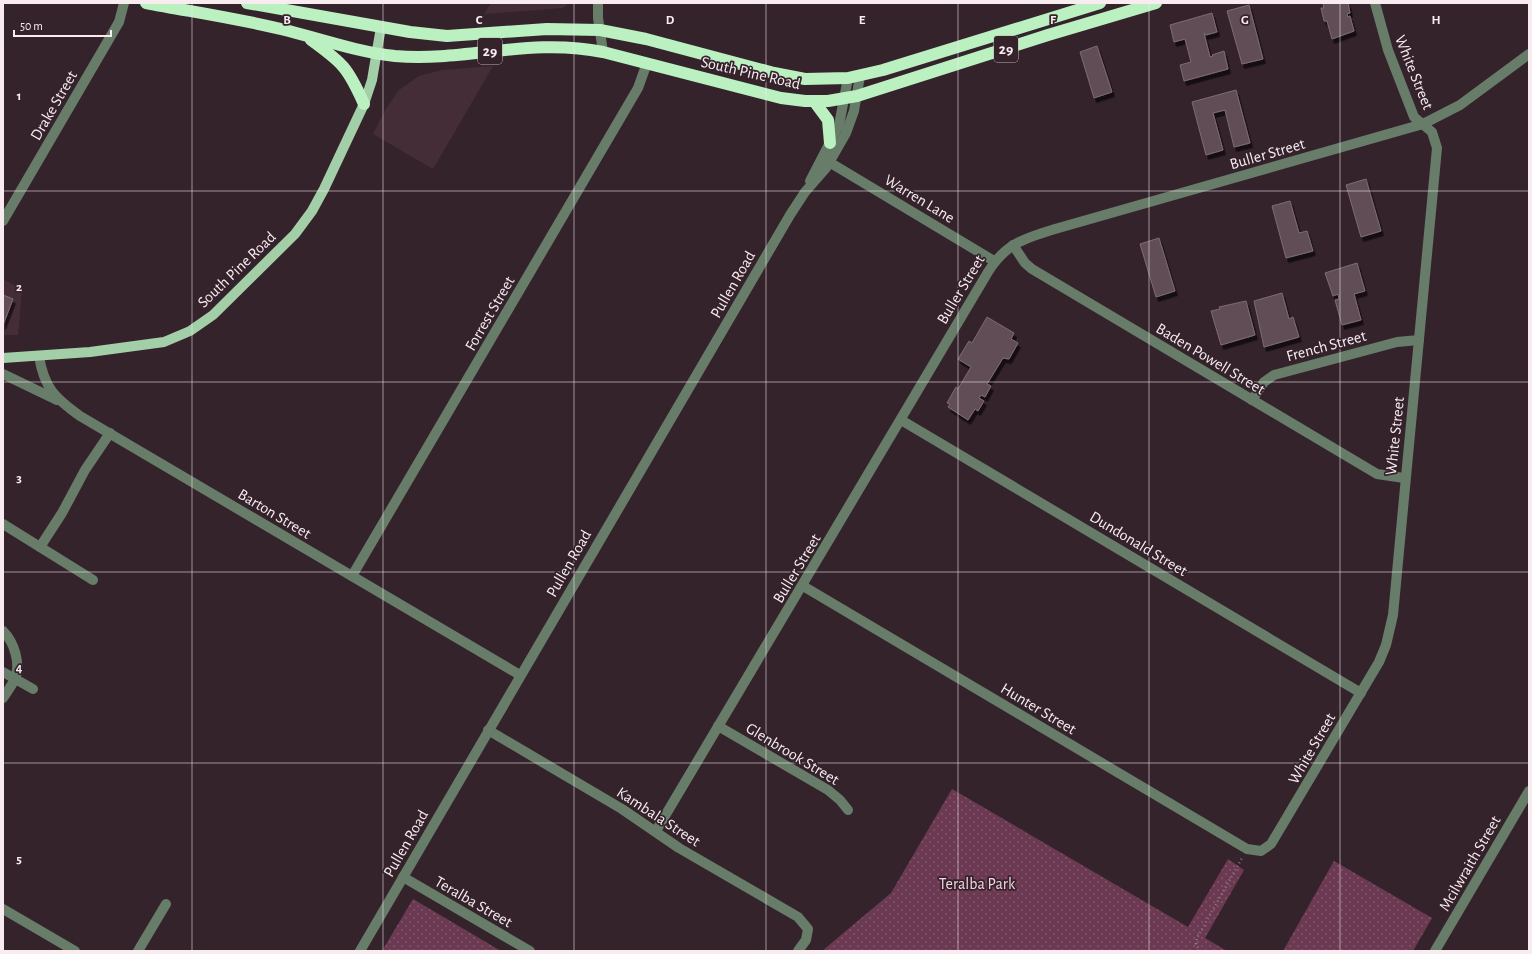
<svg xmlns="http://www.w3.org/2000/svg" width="1532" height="954" font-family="'Alegreya Sans',sans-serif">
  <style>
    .built { fill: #452d38 }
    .park { fill: url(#park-dots) }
    .building { fill: #614e56; stroke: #7f6b73; filter: url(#shadow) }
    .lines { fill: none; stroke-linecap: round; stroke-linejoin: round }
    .path { stroke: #8c7c83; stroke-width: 2.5; stroke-dasharray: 1 3; stroke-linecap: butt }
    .minor { stroke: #677c69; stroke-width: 10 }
    .major { stroke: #a3cfa8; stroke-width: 10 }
    .highway { stroke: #bbf0c1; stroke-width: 12 }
    .grid { fill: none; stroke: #f8ecf1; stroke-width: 1; stroke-opacity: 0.55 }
    .labels { text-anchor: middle; stroke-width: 3.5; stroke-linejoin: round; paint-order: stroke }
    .shield { fill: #35232b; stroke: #beb0b6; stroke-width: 1 }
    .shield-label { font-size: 15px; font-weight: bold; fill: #f8ecf1 }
    .street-label { font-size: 16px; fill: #f8ecf1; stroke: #35232b }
    .park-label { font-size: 16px; fill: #f7d3e3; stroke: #35232b }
    .grid-label { font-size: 13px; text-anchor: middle; font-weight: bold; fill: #f8ecf1; stroke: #35232b; stroke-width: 3.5; stroke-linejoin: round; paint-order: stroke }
  </style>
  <defs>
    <pattern id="park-dots" width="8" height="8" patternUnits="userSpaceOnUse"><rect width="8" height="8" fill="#6c3952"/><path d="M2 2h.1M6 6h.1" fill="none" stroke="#82566b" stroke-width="1.8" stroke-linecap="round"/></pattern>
    <filter id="shadow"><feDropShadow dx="2.5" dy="4.5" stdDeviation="0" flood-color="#0009"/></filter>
  </defs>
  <rect width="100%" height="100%" fill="#35232b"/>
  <g class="built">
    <polygon points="491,3 569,3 563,8 484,14"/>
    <polygon points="493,66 433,169 373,134 386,109 399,90 419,76 442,70"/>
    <polygon points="3,279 22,290 18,335 3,335"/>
  </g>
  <g class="park">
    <polygon points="952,789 1188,927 1228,859 1244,870 1205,938 1227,951 822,951 891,893"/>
    <polygon points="1334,861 1432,918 1413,951 1283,951"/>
    <polygon points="413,899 501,951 382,951"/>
  </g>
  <g class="building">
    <polygon points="1323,3 1348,3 1350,13 1347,14 1348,17 1350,16 1354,31 1332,39 1327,21 1324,21 1321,8 1324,8"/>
    <polygon points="1249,5 1263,59 1242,64 1227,11"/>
    <polygon points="1212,13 1217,32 1206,35 1204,33 1210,57 1213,56 1212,55 1224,51 1228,69 1184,81 1180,65 1191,62 1185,39 1174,42 1170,25"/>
    <polygon points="1097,46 1112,92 1094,98 1080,52"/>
    <polygon points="1236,90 1250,143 1234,147 1225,110 1213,113 1223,150 1206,155 1192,102"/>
    <polygon points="1366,179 1381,231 1361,237 1346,185"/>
    <polygon points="1290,201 1299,233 1307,231 1313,251 1286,258 1272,206"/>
    <polygon points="1159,238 1175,291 1156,297 1140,244"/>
    <polygon points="1357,263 1365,291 1354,294 1361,320 1342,325 1335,300 1339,299 1338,294 1333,296 1325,273"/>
    <polygon points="1282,293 1289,319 1293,317 1299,337 1264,347 1254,301"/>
    <polygon points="3,295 13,299 3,325"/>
    <polygon points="1246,301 1255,335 1221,345 1211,311 1220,309 1219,307"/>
    <polygon points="987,317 1014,333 1011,339 1018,343 1009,359 1003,358 987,384 991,386 985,397 981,395 979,398 984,401 978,411 975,409 968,420 948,407 950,404 947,403 956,387 958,389 971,367 958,359 969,341 972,343"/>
  </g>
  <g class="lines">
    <polyline class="path" points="1200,951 1196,944 1197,938 1242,858"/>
    <g class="minor">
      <polyline points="598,3 598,18 603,52"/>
      <polyline points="829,162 994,261"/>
      <polyline points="810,181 839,125 848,78"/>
      <polyline points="3,221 119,22 124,3"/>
      <polyline points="1013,245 1025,263 1032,269 1377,474 1404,478"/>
      <path d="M39 356C44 388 55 398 80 416L520 675"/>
      <polyline points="3,374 57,400"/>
      <polyline points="1252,400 1264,382 1274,375 1397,342 1419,340"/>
      <polyline points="901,420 1361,693"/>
      <polyline points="3,524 93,580"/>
      <polyline points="40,547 62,513 85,470 110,433"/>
      <polyline points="352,576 638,88 647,63"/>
      <polyline points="803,586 1247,849 1261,851 1271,844 1379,662 1386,645 1393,615 1437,148 1432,132 1414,117 1388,50 1375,3"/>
      <path d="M3 631C14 642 21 663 15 679 12 685 7 692 3 698"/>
      <polyline points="3,672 33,689"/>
      <polyline points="718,726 828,790 840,800 848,810"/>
      <polyline points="488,730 622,809 679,848 798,917 808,929 806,940 798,951"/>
      <path d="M656 831 988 272C1005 244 1025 238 1055 229L1423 124 1460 105 1529 54"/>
      <polyline points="403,877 530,951"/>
      <polyline points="3,909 75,951"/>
      <polyline points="138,951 166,904"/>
      <polyline points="360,951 790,215 805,192 826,168 846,133 854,111 860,76"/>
      <polyline points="1435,951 1529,791"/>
    </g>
    <polyline class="major" points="3,358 90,352 164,342 190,331 213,315 295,234 312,211 324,189 364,104 372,80 381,27"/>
    <g class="highway">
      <path d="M146 3C193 12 242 19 289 31 324 40 358 52 395 56 466 62 530 37 603 52L781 98 805 101H828L857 96 1048 35 1156 3"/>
      <polyline points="247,3 410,32 447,36 547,29 600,30 646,39 774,73 805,79 848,78 883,70 1100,3"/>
      <path d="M311 40C343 63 348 68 364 104"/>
      <polyline points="814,101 828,120 830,143"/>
    </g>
  </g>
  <path class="grid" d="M192 3V951M383 3V951M574 3V951M766 3V951M958 3V951M1149 3V951M1340 3V951M3 191H1529M3 382H1529M3 572H1529M3 763H1529"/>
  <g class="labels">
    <g class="shield">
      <rect x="994" y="36" width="24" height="26" rx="3"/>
      <rect x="478" y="38" width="24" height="26" rx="3"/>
    </g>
    <g class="shield-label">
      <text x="1006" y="54">29</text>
      <text x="490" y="56">29</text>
    </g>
    <g class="street-label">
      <text transform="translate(751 72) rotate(13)" y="6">South Pine Road</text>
      <text transform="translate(1415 72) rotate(68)" y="6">White Street</text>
      <text transform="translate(53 105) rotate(-60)" y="6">Drake Street</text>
      <text transform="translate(1267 153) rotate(-16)" y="6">Buller Street</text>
      <text transform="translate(920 198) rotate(31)" y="6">Warren Lane</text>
      <text transform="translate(236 269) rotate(-44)" y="6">South Pine Road</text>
      <text transform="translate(732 284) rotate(-60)" y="6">Pullen Road</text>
      <text transform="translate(960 289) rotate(-59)" y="6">Buller Street</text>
      <text transform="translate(489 313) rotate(-60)" y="6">Forrest Street</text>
      <text transform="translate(1326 345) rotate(-15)" y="6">French Street</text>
      <text transform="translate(1211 358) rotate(31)" y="6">Baden Powell Street</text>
      <text transform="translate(1394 436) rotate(-84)" y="6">White Street</text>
      <text transform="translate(275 513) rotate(31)" y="6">Barton Street</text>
      <text transform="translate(1139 543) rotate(31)" y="6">Dundonald Street</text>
      <text transform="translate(568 563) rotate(-60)" y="6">Pullen Road</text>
      <text transform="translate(796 568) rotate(-59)" y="6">Buller Street</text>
      <text transform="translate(1039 708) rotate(31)" y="6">Hunter Street</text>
      <text transform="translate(1311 748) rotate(-60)" y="6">White Street</text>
      <text transform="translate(793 753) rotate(31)" y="6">Glenbrook Street</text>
      <text transform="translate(659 816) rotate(33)" y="6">Kambala Street</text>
      <text transform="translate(405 843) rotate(-60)" y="6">Pullen Road</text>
      <text transform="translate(1469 863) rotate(-60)" y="6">Mcilwraith Street</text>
      <text transform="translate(474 901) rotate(30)" y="6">Teralba Street</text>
    </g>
    <g class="park-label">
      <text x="977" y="889">Teralba Park</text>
    </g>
  </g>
  <g class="grid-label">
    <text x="287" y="24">B</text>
    <text x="479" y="24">C</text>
    <text x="670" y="24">D</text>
    <text x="862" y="24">E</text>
    <text x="1053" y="24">F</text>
    <text x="1245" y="24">G</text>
    <text x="1436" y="24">H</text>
    <text x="19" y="100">1</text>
    <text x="19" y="291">2</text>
    <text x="19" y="482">3</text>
    <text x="19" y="672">4</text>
    <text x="19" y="863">5</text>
  </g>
  <rect width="1532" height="954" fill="none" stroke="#f8ecf1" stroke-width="8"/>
  <path d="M14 30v6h97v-6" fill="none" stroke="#f8ecf1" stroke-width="2"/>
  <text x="20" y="30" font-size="12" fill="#f8ecf1" stroke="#35232b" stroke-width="3" paint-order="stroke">50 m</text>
</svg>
